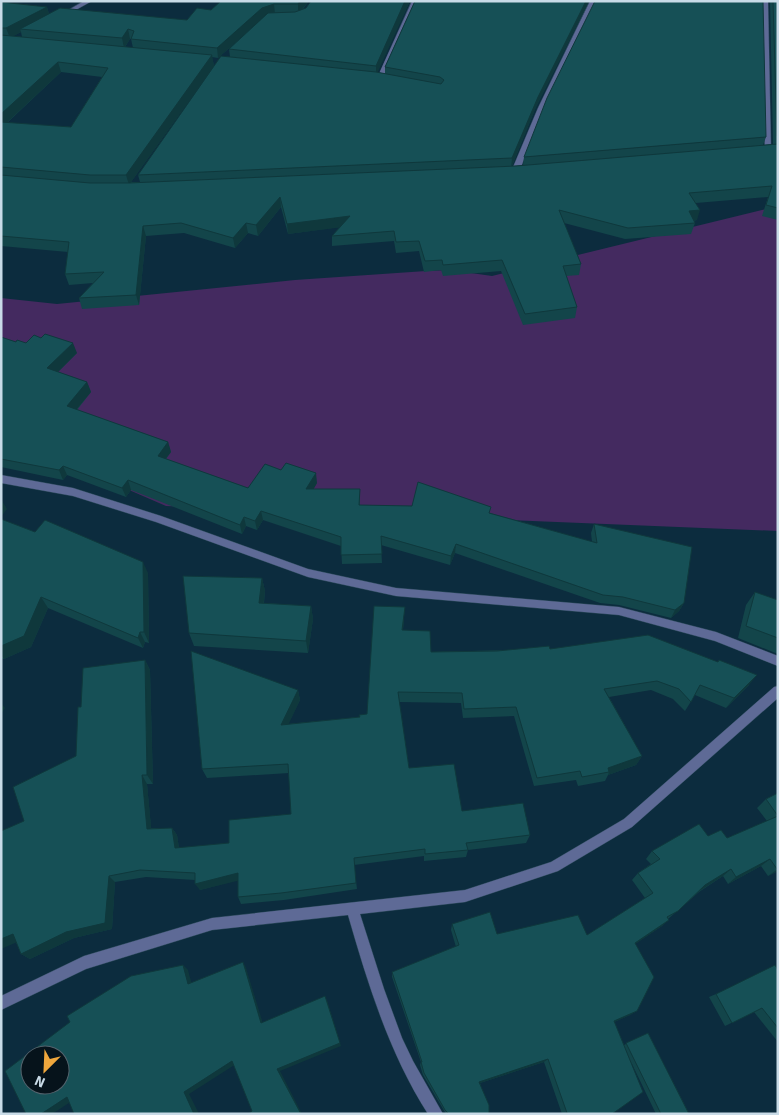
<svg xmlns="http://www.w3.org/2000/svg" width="779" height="1115" font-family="Signika,sans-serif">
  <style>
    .green { fill: #442a60 }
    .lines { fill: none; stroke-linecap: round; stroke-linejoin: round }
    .lane-casing { stroke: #2a4859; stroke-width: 1 }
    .street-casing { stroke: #2a4859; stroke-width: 1 }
    .lane { fill: #5e6a96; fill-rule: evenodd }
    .street { fill: #5e6a96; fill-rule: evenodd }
    .wall { fill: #13454a; fill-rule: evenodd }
    .shaded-wall { fill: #0f383c }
    .building { fill: #165056; stroke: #0f383c; fill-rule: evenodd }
  </style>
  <rect width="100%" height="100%" fill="#0c2c3e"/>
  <polygon class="green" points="778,206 778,531 166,506 60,460 1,415 1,298 57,304 295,280 426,271 450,270 492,276"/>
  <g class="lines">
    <g class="lane-casing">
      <polygon id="lane" points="84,1 92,1 63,17 58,16"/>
    </g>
    <g class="street-casing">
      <g id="street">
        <polygon points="412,1 418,1 382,80 379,82 371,80 371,78 377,78"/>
        <polygon points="590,1 596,1 544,108 519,172 512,174 511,172 538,108"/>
        <polygon points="762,1 768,1 771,151 768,153 765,151"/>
        <polygon points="1,475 73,488 161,516 308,569 396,588 619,607 716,632 778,656 778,666 715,641 619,615 396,596 308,577 156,522 73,496 1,483"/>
        <path d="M778 686V698L632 827 558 871 465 902 360 914 384 989 402 1038 413 1061 443 1114H428C389 1053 368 984 348 915L212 930 86 969 1 1010V996L84 956 212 918 465 890 551 862 624 819 774 687Z"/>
      </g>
    </g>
    <use href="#lane" class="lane"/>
    <use href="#street" class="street"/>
  </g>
  <g class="wall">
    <path d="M1 1 10 3 47 7 49 14 187 20 211 10 221 1H309L303 9 306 8 311 1H410L377 72 385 74V67L415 1H589L536 107 512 166 523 165 524 157 766 137 763 145 773 144 770 1H778V220L762 216 768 197 696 203 697 220 693 221 695 223 691 234 625 239 564 223 581 264 579 275 566 276 577 307 575 318 523 325 501 271 443 276 441 270 424 272 419 251 396 253 394 241 332 246V236L340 227 288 234 281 207 258 236 248 233 235 248 184 233 146 236 139 305 82 309 79 298 93 283 69 285 65 274 68 252 1 246ZM260 21 229 49 230 57 138 175 140 182H131L214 66 212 57 218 58ZM21 32 22 37 13 36ZM130 39H131L133 48 125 47ZM61 72 102 77 71 127 7 123Z"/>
    <polygon points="1,337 16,342 77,353 58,372 87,382 91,392 77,410 168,442 171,452 166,459 248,488 317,483 313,489 360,489 360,505 490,513 592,542 591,533 594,524 684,603 679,611 671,618 619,605 600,603 455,553 450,565 381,545 382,563 342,564 341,546 263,520 257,530 246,526 242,534 131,490 126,497 67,475 63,480 1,467"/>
    <polygon points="1,519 35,532 148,573 149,643 145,642 143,648 48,608 31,647 4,659 1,658"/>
    <polygon points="262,578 265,591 264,603 311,606 313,619 308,653 194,646 189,633"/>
    <polygon points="755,592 778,600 778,654 738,638 746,605"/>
    <polygon points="404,618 403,630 431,652 550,649 749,685 726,708 695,695 685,711 673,699 651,690 609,697 642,756 636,765 608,775 605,781 578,786 576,780 534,786 514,716 463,718 461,703 399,702 409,768 462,811 530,835 526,843 468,850 466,857 424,861 424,856 354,865 357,889 284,900 241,904 238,897 238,880 200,890 195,880 146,877 115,882 112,929 74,938 30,959 21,954 16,942 24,821 76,756 81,707 145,660 150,670 153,784 147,784 151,828 172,828 177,835 179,848 229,843 291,814 289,773 207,778 202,769 298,690 300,700 288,724 360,717 367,714"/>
    <polygon points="778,793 778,871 768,876 761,866 728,884 723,876 699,892 668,919 662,926 635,944 637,1011 630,1015 614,1022 624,1045 648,1033 689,1114 656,1114 632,1064 612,1114 562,1114 544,1062 480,1083 489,1114 446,1114 423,1075 420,1065 421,1062 392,977 392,972 456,947 451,930 452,924 497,934 587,935 645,898 632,880 638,873 651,864 646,859 652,851 708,836 727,838 767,821 757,808 766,799"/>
    <polygon points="778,970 778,1042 754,1012 725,1026 709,997 716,994"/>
  </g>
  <g class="shaded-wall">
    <polygon points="1,1 12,1 1,10"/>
    <polygon points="300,1 309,1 298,14 298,4"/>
    <polygon points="405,1 410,1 376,76 376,66"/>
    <polygon points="586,1 589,1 536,107 511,168 512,158 538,97"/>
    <polygon points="274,4 275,14 263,18 218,58 217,48 262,8"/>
    <polygon points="47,7 50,17 20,29 21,32 10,38 6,28"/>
    <polygon points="128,29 130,39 124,48 122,38"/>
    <polygon points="212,55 214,66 129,185 126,175"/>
    <polygon points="58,62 61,72 1,128 1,114"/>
    <polygon points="280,197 281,207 258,236 256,225"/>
    <polygon points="700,210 697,220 685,222 689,211"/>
    <polygon points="350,216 351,226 288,234 287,224"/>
    <polygon points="246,223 248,233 235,248 233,238"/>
    <polygon points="143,226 146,236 139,305 136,295"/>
    <polygon points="73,343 77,353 52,378 47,368"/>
    <polygon points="87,382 91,392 71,416 67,406"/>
    <polygon points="168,442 171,452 161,465 158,456"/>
    <polygon points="63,466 67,475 63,480 59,470"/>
    <polygon points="316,473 317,483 308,499 306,489"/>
    <polygon points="128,480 131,490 126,497 122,488"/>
    <polygon points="1,499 7,509 1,517"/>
    <polygon points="261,511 263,520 257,530 255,521"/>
    <polygon points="244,517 246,526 242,534 240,525"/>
    <polygon points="456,544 455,553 450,565 451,556"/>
    <polygon points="143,562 148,573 149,643 144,632"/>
    <polygon points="262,578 265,591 262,616 259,603"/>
    <polygon points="41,597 48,608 31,647 4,659 1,655 1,646"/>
    <polygon points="684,603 679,611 671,618 675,610"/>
    <polygon points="311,606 313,619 308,653 306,641"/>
    <polygon points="405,607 402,640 402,630"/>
    <polygon points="140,632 145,642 143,648 138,638"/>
    <polygon points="145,660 150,670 153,784 147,775"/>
    <polygon points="757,675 749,685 726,708 734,698"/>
    <polygon points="298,690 300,700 284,734 281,725"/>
    <polygon points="1,703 5,708 1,714"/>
    <polygon points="642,756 636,765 608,775 609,772 608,768"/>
    <polygon points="142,775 147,784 152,836 147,829"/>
    <polygon points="172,828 177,835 180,855 175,848"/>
    <polygon points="770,859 761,866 728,884 736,877"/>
    <polygon points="731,869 723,876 698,892 705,885"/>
    <polygon points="778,869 778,871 768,876"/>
    <polygon points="238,873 241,880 200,890 195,884"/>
    <polygon points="109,876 115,882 112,929 74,938 30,959 21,954"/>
    <polygon points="669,920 662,926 629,948 635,943"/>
    <polygon points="13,934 22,940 1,949 1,939"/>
    <polygon points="243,962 246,968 264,1027 261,1023"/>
    <polygon points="183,965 188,970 193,989 188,984"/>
    <polygon points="327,1000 341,1046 280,1071 302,1114 301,1114 277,1069"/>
    <polygon points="637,1011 630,1015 608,1025 614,1021"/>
    <polygon points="548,1059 544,1062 477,1084 479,1082"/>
    <polygon points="232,1061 236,1064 189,1094 199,1114 194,1114 184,1092"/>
    <polygon points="67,1097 75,1099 52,1114 41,1114"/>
  </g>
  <g class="building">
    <polygon points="221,1 300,1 298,4 274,4 262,8 217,48 131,39 134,31 128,29 122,38 20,29 60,8 187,20 197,8 211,10"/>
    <polygon points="311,1 405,1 376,66 229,49 268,13 295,12 306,8"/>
    <polygon points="415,1 586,1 538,97 512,158 138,175 221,56 376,72 441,84 444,80 440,77 385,67"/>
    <polygon points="595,1 763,1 766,137 524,157 547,98"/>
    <polygon points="773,1 778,1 778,136 777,136"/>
    <polygon points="1,2 47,7 6,28 1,28"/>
    <polygon points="1,35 212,55 126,175 90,175 1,167 1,122 71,127 108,68 58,62 1,114"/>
    <polygon points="778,144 778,208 766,205 772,186 689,193 700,210 689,211 695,223 628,228 559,210 581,264 563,266 577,307 525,314 502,260 443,265 442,260 425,261 419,241 396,242 394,231 332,236 350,216 287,224 280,197 256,225 246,223 233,238 181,223 143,226 136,295 79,298 104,272 65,274 69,242 1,236 1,175 90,183 129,183 516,166"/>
    <polygon points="45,334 73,343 47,368 87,382 67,406 168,442 158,456 248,488 265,464 281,470 286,463 316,473 306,489 360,489 359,505 412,506 418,482 491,507 489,513 597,543 594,524 692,547 684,603 675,610 623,597 603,595 456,544 451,556 381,536 382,554 341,555 341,537 261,511 255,521 244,517 240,525 128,480 122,488 63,466 59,470 1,459 1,337 16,342 17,340 26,343 34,335 41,338"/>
    <polygon points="1,519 35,532 45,520 143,562 144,632 140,632 138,638 41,597 24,636 1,646"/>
    <polygon points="183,576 262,578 259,603 311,606 306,641 189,633"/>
    <polygon points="755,592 778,600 778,638 746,626"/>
    <polygon points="374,606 405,607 402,630 430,631 431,652 497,651 549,646 550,649 648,635 718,662 719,660 757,675 734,698 700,685 691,702 679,689 657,681 604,689 642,756 608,768 609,772 582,777 580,771 537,778 516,707 464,709 462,693 398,692 409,768 454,764 462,811 523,803 530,835 466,843 468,850 425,854 425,849 354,858 356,883 281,893 238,897 238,873 195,884 195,873 140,870 109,876 105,923 66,932 21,954 13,934 1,939 1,831 24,821 13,787 76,756 78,707 81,707 83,668 145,660 147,775 142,775 147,829 172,828 175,848 229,843 229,820 291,814 288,764 202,769 191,651 298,690 281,725 360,717 359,715 367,714"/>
    <polygon points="778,793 778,816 766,799"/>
    <polygon points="778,816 778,869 777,869 770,859 736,877 731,869 705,885 678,911 667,917 669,920 635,943 654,977 637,1011 614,1021 643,1092 612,1114 566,1114 567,1113 548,1059 479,1082 489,1105 489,1114 449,1114 445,1110 424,1073 421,1062 422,1062 392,972 459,945 452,924 490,912 497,934 578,915 587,935 653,893 638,873 660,859 652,851 699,824 708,836 721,830 727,838"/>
    <path d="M243 962 261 1023 325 996 340 1043 277 1069 301 1114H248L252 1111 232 1061 184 1092 194 1114H74L67 1097 41 1114H26L5 1071 70 1022 67 1016 131 976 183 965 188 984ZM30 1055H60V1085H30Z"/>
    <polygon points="775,965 778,970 778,1028 762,1008 732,1023 716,994"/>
    <polygon points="648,1033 689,1114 661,1114 626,1043"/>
  </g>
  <rect width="779" height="1115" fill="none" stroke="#c9dbe7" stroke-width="5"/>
  <g transform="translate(45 1070) rotate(204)"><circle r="24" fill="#06131b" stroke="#54636d"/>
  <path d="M0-4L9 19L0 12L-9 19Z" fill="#efa73d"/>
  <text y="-8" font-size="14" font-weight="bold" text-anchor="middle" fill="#c9dbe7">N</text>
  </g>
</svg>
